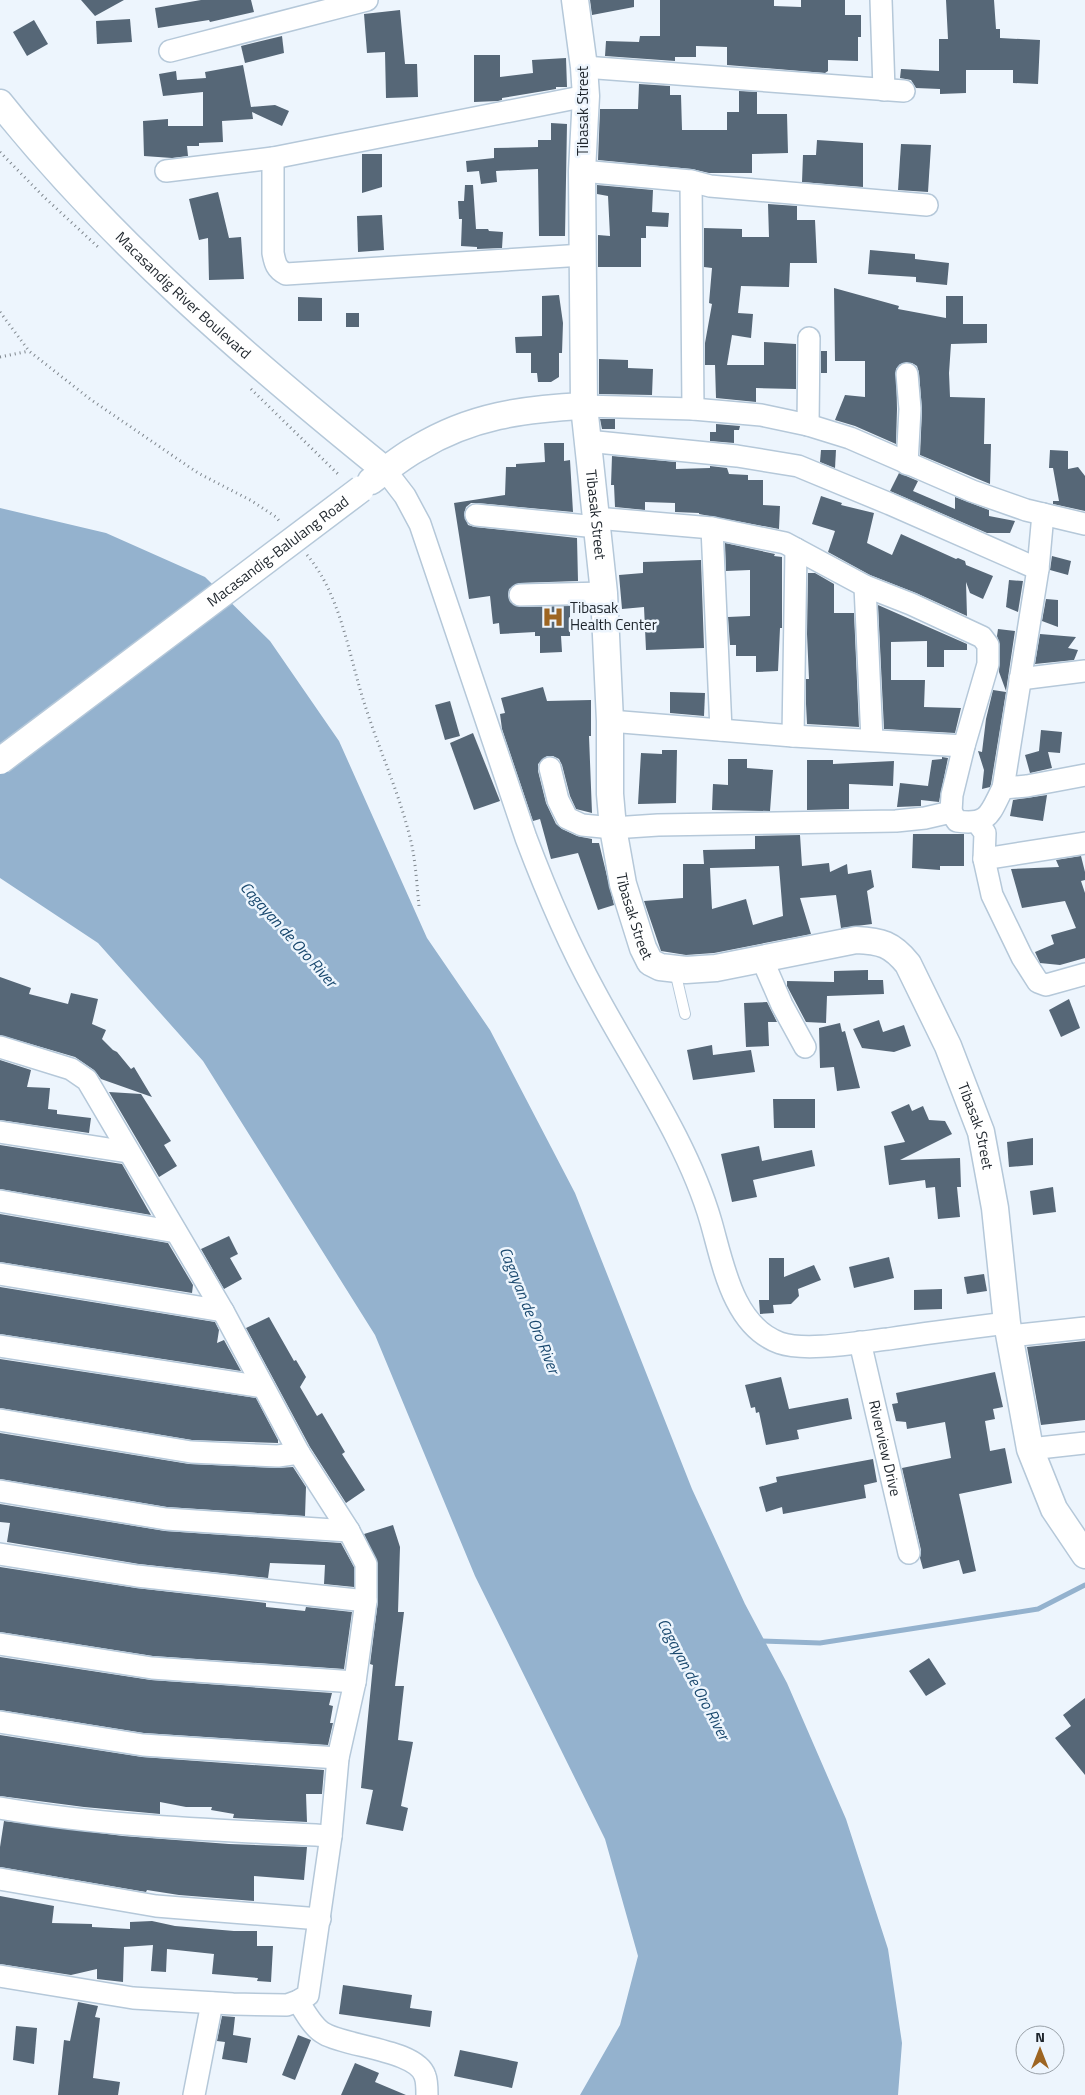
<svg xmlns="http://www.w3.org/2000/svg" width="1085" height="2095" font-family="'Titillium Web',sans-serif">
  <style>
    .water { fill: #94b2ce }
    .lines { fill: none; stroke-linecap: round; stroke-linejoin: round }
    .stream { stroke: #94b2ce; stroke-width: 5 }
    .building { fill: #566777; fill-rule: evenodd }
    .service-casing { stroke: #b5c8d9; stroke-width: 12 }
    .minor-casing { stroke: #b5c8d9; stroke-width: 24 }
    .tertiary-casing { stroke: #b5c8d9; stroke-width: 29 }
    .path { stroke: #7f878e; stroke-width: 3; stroke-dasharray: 1 4; stroke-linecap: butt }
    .service { stroke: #fff; stroke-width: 10 }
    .minor { stroke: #fff; stroke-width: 21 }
    .tertiary { stroke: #fff; stroke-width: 26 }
    .tertiary-bridge-casing { stroke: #b5c8d9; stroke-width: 29; stroke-linecap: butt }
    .tertiary-bridge { stroke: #fff; stroke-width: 26 }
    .labels { text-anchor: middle; stroke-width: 5; stroke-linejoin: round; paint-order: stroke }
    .street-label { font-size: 15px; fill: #1e252c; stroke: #edf5fd }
    .poi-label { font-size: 15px; fill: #1e252c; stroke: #edf5fd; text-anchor: start }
    .water-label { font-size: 16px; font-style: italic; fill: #19486e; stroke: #edf5fd }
  </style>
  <rect width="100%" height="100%" fill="#edf5fd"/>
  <polygon class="water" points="0,508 106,533 205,577 270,641 339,741 427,938 490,1030 575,1193 692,1489 745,1604 787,1683 846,1819 888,1949 902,2043 898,2095 580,2095 620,2025 638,1956 605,1839 475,1576 375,1335 203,1061 98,943 0,878"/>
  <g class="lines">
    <polyline class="stream" points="759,1641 820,1643 1038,1609 1085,1585"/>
  </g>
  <g class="building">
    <polygon points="81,0 124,0 95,16"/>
    <polygon points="201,0 251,0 254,12 210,22 209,20 158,28 155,8"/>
    <polygon points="590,0 634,0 634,7 592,15"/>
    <polygon points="660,0 774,0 774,6 801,7 801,0 845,0 845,15 861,15 861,37 858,37 858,61 828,60 828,71 825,73 727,65 727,47 696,46 696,57 675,57 675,61 605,56 606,41 639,42 640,36 660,36"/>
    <polygon points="946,0 994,0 996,29 1000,29 1000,38 1040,40 1038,84 1013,83 1013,70 966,70 966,93 940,94 940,89 916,88 911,80 900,78 901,69 939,71 939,39 948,39"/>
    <polygon points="400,10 405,64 417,64 418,97 386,98 385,52 367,53 364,14"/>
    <polygon points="130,19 132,42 97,44 96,21"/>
    <polygon points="34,20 48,44 27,56 13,32"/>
    <polygon points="282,36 284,53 245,63 241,46"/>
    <polygon points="474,55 500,55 500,77 533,73 532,60 566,58 567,87 556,87 556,89 502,98 502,100 498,101 474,102"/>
    <polygon points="243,65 251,107 275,105 289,111 282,126 252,112 253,119 222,121 223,142 199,143 199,146 187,146 188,156 172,158 144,156 143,121 168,119 168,126 203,126 203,92 163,96 159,74 176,71 177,80 206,78 205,72"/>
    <polygon points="639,84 670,86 670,95 681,95 682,130 727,130 727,112 739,112 739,91 757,92 757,114 787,114 788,153 752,154 752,173 709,173 692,169 598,160 600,109 638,109"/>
    <polygon points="551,123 567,124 565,236 539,236 538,169 496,171 497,182 481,184 479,171 467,172 466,161 494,158 494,148 538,147 538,140 551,140"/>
    <polygon points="817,140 863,143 863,187 802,182 803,155 816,155"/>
    <polygon points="901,144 931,145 928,192 898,190"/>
    <polygon points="362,154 382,154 382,187 362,193"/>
    <polygon points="465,185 473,185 476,229 488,229 489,231 503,232 502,248 477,249 477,247 461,246 462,219 459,219 458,201 464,201"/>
    <polygon points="597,185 653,190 652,212 669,213 668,227 646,226 646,238 641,238 641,267 598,267 598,235 610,236 608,196 597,194"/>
    <polygon points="218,192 229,238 241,237 244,279 209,280 208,238 199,240 189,199"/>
    <polygon points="768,204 797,206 797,220 815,220 817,263 790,263 789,287 741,286 738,313 753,314 751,338 732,335 727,365 764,365 764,342 796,344 796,389 756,388 756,402 716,398 715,365 705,365 705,343 712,304 709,303 712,268 704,267 704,228 742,229 742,237 769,237"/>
    <polygon points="382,215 384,250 358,252 357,216"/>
    <polygon points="870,250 915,254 915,259 949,263 947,285 916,282 916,277 868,274"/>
    <polygon points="834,288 899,306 898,309 946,318 946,296 963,296 963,324 987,324 987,343 951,344 949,373 950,397 985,398 984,444 991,444 990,484 920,455 922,410 919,373 917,366 912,363 900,364 896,369 897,409 896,444 855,426 835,420 845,395 865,397 865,361 835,361"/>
    <polygon points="559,295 563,323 562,353 559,353 559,377 551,382 538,382 537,373 531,373 531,353 516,353 515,337 542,336 542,296"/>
    <polygon points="298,297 322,298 322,321 298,321"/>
    <rect x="346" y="313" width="13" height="14"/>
    <rect x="821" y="351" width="6" height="22"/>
    <polygon points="599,359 628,360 628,368 653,369 652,395 599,394"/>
    <polygon points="600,419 615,419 615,429 602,429"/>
    <polygon points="716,424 740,426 739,430 734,430 734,443 710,441 710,432 716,432"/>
    <polygon points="544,443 564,443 564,461 570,460 573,512 477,503 471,503 466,507 464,514 468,525 475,527 577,538 578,581 519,583 509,589 508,595 510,602 520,607 570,606 570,636 561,636 562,652 540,653 540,636 535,636 535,632 500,634 499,623 493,624 490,596 469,599 454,503 505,495 506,467 516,467 516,464 545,462"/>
    <polygon points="821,450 836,450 835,468 820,462"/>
    <polygon points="1050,450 1068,451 1068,469 1078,467 1085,476 1085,511 1053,504 1053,501 1059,501 1053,468 1049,468"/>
    <polygon points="612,456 676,462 676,469 710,468 710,466 727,468 729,474 748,475 748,480 763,480 763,505 780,506 779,529 699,514 699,513 675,512 675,503 645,502 645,510 615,507 614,485 611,485"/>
    <polygon points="899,473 918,481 913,491 955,509 955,497 989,510 989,516 1015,521 1010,533 987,533 890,491"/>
    <polygon points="821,496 842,503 841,505 874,513 867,543 892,555 901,534 956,559 958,558 965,561 966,565 993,576 983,599 970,593 966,582 967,616 916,593 870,575 828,552 835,531 812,524"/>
    <polygon points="725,543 775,554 774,556 782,557 782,628 780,628 778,671 756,672 756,656 736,656 736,645 730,645 728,617 750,616 750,570 726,571"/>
    <polygon points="1052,556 1071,561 1068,575 1050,570"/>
    <polygon points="701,560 704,648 646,650 644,607 622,609 619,575 643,573 643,562"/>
    <polygon points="808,573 815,573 834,584 834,613 854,613 859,727 807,724 806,704 806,679 809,679 807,634"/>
    <polygon points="1009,580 1023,581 1018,612 1006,607"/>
    <polygon points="1046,599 1058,600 1058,627 1042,621"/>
    <polygon points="878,605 967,644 967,650 944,650 944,667 927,667 927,641 891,642 891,680 925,680 924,707 961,708 955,733 884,729"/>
    <polygon points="998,629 1015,631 1006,691 999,672 1000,645 997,636"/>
    <polygon points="1040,634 1076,637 1068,648 1078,650 1074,660 1035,664"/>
    <polygon points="543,687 547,701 591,700 591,736 589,736 592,813 576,809 570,796 562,765 559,759 553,756 547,756 538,764 538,771 546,803 556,824 562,829 577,836 592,839 592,843 599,843 614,905 598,910 578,853 551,859 540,819 533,821 502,729 500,714 505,713 501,698"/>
    <polygon points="993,690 1006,692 991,784 990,787 982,789 984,770 978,751 982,752 986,719"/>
    <polygon points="670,692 705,693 704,716 670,713"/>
    <polygon points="450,701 460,736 445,740 435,705"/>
    <polygon points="1041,730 1062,732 1060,753 1048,752 1052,768 1030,773 1025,755 1039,751"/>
    <polygon points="473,733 500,801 474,810 450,743"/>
    <polygon points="662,750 677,750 676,803 638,804 641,753 662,754"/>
    <polygon points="942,757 948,758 939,802 921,800 921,806 897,807 900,783 928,786 932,760 942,759"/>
    <polygon points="728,759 747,759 747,768 773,770 770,811 712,810 713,784 728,785"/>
    <polygon points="807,760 833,760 833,764 894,761 893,786 849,784 849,809 807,810"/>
    <polygon points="1047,795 1043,821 1010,816 1013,800"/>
    <polygon points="913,834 964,834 964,866 940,866 940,870 912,868"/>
    <path d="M800 835 802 866 829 863 830 872 847 864 848 874 871 870 874 887 867 891 872 924 841 928 836 895 800 898 811 934 714 953 686 955 661 951 644 901 683 898V864H704L703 850 755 849V836ZM779 866 783 916 753 925 746 899 712 909 710 868Z"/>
    <polygon points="1081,856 1085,872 1085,880 1081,881 1085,893 1085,958 1060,965 1040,963 1035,952 1054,944 1051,935 1076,928 1065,901 1022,908 1011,869 1059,867 1056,860"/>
    <polygon points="868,970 868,980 883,980 884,994 827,996 826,1023 806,1022 787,986 787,981 834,982 834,971"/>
    <polygon points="0,977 31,988 29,994 68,1004 71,993 98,999 92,1024 106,1030 102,1039 113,1050 117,1052 131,1069 134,1067 152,1097 101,1079 94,1070 75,1057 0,1035"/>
    <polygon points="1069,999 1080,1028 1061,1037 1049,1010"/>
    <polygon points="767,1002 777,1022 768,1022 769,1046 746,1047 744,1003"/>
    <polygon points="879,1020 883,1032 904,1025 911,1046 894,1052 862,1048 853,1029"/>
    <polygon points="840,1023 842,1032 845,1031 860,1088 837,1091 834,1067 820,1068 819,1028"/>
    <polygon points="712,1045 713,1055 751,1050 755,1072 693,1080 687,1050"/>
    <polygon points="0,1060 31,1070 27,1087 50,1088 48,1109 57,1110 57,1114 91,1118 89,1133 0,1120"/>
    <polygon points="109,1092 141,1094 171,1141 164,1145 177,1166 159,1177"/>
    <polygon points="773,1099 815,1099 815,1128 774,1128"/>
    <polygon points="909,1104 912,1111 923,1106 929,1120 945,1121 952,1134 900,1160 960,1158 961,1187 957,1187 960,1217 938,1219 935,1187 926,1188 925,1180 889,1185 884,1146 905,1142 891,1112"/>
    <polygon points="1033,1138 1033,1165 1009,1167 1007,1142"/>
    <polygon points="0,1145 122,1164 151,1215 0,1189"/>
    <polygon points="759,1146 762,1161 812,1150 815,1166 753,1180 757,1197 732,1202 721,1154"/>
    <polygon points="1053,1187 1056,1212 1033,1215 1030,1191"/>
    <polygon points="0,1214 168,1243 193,1285 192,1293 0,1262"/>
    <polygon points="229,1236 238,1254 230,1258 242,1279 224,1289 201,1249"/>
    <polygon points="889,1257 894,1278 854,1288 849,1267"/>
    <polygon points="769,1258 784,1258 784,1277 814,1265 821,1280 798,1289 799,1296 791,1304 773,1305 774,1313 760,1314 759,1300 769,1300"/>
    <polygon points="984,1274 987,1291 967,1294 964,1277"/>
    <polygon points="0,1287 215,1322 219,1330 217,1343 224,1340 241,1371 0,1334"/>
    <polygon points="942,1289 942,1309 914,1310 914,1290"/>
    <polygon points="269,1317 294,1361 296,1360 306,1377 300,1387 317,1416 322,1413 345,1452 342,1454 365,1490 346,1503 310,1447 246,1328"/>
    <polygon points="1085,1341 1085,1420 1041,1425 1027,1347"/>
    <polygon points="0,1359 256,1398 278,1440 278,1443 192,1440 0,1408"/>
    <polygon points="995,1372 1003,1407 993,1409 995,1419 985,1421 990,1451 1005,1448 1012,1483 959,1494 976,1571 963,1574 959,1560 923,1569 920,1558 921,1550 902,1468 951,1458 945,1422 907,1429 906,1422 896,1421 892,1404 898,1403 896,1393"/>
    <polygon points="781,1377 789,1409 848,1398 852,1419 797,1430 799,1439 766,1445 759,1412 756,1413 755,1407 751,1408 745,1385"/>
    <polygon points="0,1433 189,1464 277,1468 293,1467 306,1487 305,1516 167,1507 0,1479"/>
    <polygon points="873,1459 877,1482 864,1485 866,1498 783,1514 782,1507 766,1512 759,1487 777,1482 776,1477"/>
    <polygon points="0,1504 165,1531 341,1543 354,1567 354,1587 324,1584 325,1565 270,1563 268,1578 139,1564 7,1542 10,1523 0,1522"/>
    <polygon points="393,1525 400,1547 398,1612 404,1612 395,1686 404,1686 398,1740 413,1742 401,1806 408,1808 403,1831 366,1824 373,1790 361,1788 373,1665 370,1664 378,1601 378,1564 364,1534"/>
    <polygon points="0,1567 136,1588 266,1603 266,1607 305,1611 306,1607 352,1612 344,1669 153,1656 0,1632"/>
    <polygon points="0,1657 151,1680 332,1693 329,1705 333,1706 330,1723 333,1723 328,1745 144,1733 0,1710"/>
    <polygon points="929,1658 946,1684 926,1696 909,1671"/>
    <polygon points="1085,1698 1085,1775 1055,1738 1071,1726 1063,1715"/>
    <polygon points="0,1735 142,1757 324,1770 322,1794 306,1794 307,1822 233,1818 234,1814 211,1810 212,1807 186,1807 160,1802 160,1814 84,1807 0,1796"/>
    <polygon points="4,1821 123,1836 229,1844 307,1847 304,1880 254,1876 254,1901 179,1895 147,1890 146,1892 0,1867 0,1847"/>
    <polygon points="0,1896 54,1906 52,1923 92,1924 92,1927 130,1929 130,1922 152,1921 175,1926 234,1931 257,1931 257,1946 273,1946 271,1982 257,1981 258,1978 212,1974 214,1954 167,1949 166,1972 151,1971 153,1945 124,1947 123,1982 97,1979 97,1969 71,1975 0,1964"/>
    <polygon points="343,1985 412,1995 410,2008 432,2011 430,2027 339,2014"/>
    <polygon points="78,2002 98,2006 95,2017 100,2018 93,2078 120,2082 118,2095 58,2095 64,2040 70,2041"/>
    <polygon points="222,2016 235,2017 233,2035 251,2038 247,2063 222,2059 225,2042 217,2041"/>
    <polygon points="16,2026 37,2028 34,2064 13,2060"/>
    <polygon points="298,2035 311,2040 295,2080 282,2075"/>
    <polygon points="460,2050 518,2062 512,2088 454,2076"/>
    <polygon points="355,2063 379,2073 375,2082 406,2095 341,2095"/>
  </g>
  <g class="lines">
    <g class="service-casing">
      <polyline id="service" points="675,971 685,1014"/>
    </g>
    <g class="minor-casing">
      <g id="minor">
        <polyline points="881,0 884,90"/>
        <polyline points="170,51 367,0"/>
        <polyline points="584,67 904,91"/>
        <path d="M273 158V253C275 263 276 269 286 274L583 255"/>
        <polyline points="166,171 273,158 586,96"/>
        <polyline points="582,171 691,181 710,186 927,205"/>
        <polyline points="691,181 693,409"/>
        <polyline points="584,406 693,409 761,415 808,425 850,438 972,491 1026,510 1085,524"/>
        <polyline points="808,425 809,338"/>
        <polyline points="587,441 737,456 798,466 890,504 1038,569"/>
        <polyline points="907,464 910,409 907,374"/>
        <path d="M385 470 405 496 420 524 526 838C546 891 568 943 595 992 634 1065 688 1142 711 1222 723 1264 733 1326 780 1343 806 1352 860 1342 888 1339 928 1333 967 1328 1007 1323"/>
        <polyline points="476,515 597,527"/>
        <polyline points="596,518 712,528 785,543 865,586 911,604 982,637 988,645 988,664 964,746 952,795 951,812"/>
        <polyline points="712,528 721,730"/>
        <polyline points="865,586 872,740"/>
        <polyline points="520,595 604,593"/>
        <polyline points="1020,679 1085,671"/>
        <polyline points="610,721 793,736 964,746"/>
        <polyline points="793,736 796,549"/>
        <path d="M550 768 558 800 567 818 582 825 613 828 658 825 896 821 925 818 951 812 957 821C990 826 990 812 1003 788L1027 786 1085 775"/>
        <polyline points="1003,788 1038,569 1043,514"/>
        <polyline points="977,822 985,833 984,859 992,895 1022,957 1038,982 1046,985 1085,974"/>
        <polyline points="984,859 1085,843"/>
        <polyline points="762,959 782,1005 805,1047"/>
        <polyline points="0,1047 71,1069 87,1080 223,1311 299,1453 349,1531 366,1564 366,1601 355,1682 338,1758 331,1836 308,1995 298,2001 287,2005 233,2004 133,1998 0,1976"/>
        <polyline points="0,1132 128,1152"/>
        <polyline points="0,1201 176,1232"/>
        <polyline points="0,1274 223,1311"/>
        <polyline points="1010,1336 1085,1328"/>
        <path id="s1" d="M860 1342 909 1553"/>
        <polyline points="0,1346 263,1387"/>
        <polyline points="0,1420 191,1452 278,1456 299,1453"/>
        <polyline points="1030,1449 1085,1443"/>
        <polyline points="0,1491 166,1519 349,1531"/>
        <polyline points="0,1554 137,1576 366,1601"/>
        <polyline points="0,1644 152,1668 355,1682"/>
        <polyline points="0,1722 143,1745 338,1758"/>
        <path d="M0 1808C110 1827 220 1830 331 1836"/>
        <polyline points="0,1879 156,1906 320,1919"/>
        <path d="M298 2001C305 2012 313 2028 325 2034 348 2047 417 2050 425 2076 427 2081 427 2089 427 2095"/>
        <polyline points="194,2095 212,2003"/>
      </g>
    </g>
    <g class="tertiary-casing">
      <g id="tertiary">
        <path id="s2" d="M575 0 584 67 586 96 582 171 584 406 604 593 610 721V794L613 828 623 884 643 948 650 962 660 967 686 970 716 968 856 940C881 941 892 944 908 964L948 1046 981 1132 995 1208 1007 1323 1030 1449 1054 1509 1085 1555"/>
        <path id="s3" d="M0 103C111 242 248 359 385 470"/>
        <path d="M371 481C386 470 401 457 418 448 471 416 523 409 584 406"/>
      </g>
    </g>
    <g class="path">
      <polyline points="0,152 44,197 98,247"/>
      <polyline points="0,312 29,351 90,399 198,473 252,501 276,517 281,523"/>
      <polyline points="0,357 29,351"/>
      <polyline points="251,389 339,475"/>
      <path d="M307 555C340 594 348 651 363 699 378 748 401 796 412 846 416 866 417 887 419 906"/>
    </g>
    <use href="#service" class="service"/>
    <use href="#minor" class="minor"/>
    <use href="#tertiary" class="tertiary"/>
    <g class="tertiary-bridge-casing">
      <g id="tertiary-bridge">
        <path id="s4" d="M0 761 361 489"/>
      </g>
    </g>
    <use href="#tertiary-bridge" class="tertiary-bridge"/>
  </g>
  <defs>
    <g id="hospital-bare" transform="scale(1.725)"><path d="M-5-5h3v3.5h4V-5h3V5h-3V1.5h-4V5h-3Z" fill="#9d6522" stroke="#edf5fd" stroke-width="2.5" paint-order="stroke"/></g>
  </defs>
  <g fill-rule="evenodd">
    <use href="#hospital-bare" x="553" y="617"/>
  </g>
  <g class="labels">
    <g class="street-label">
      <text transform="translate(583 111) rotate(-90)" y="5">Tibasak Street</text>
      <text dy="5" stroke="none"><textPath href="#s3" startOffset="266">Macasandig River Boulevard</textPath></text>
      <text dy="5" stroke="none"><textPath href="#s2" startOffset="516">Tibasak Street</textPath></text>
      <text dy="5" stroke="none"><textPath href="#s4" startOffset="348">Macasandig-Balulang Road</textPath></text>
      <text dy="5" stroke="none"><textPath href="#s2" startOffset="921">Tibasak Street</textPath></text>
      <text dy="5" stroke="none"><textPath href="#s2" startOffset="1416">Tibasak Street</textPath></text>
      <text dy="5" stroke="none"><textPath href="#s1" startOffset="109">Riverview Drive</textPath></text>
    </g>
    <g class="poi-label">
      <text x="570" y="613">Tibasak<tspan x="570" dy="17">Health Center</tspan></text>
    </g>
    <g class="water-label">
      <text transform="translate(289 934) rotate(48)" y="6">Cagayan de Oro River</text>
      <text transform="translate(530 1310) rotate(68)" y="6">Cagayan de Oro River</text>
      <text transform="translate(694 1679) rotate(62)" y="6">Cagayan de Oro River</text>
    </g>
  </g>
  <g transform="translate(1040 2050)"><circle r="24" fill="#edf5fd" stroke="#9aa2a9"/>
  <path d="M0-4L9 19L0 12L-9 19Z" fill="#9d6522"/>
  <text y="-8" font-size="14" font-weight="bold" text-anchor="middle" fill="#1e252c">N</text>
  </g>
</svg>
